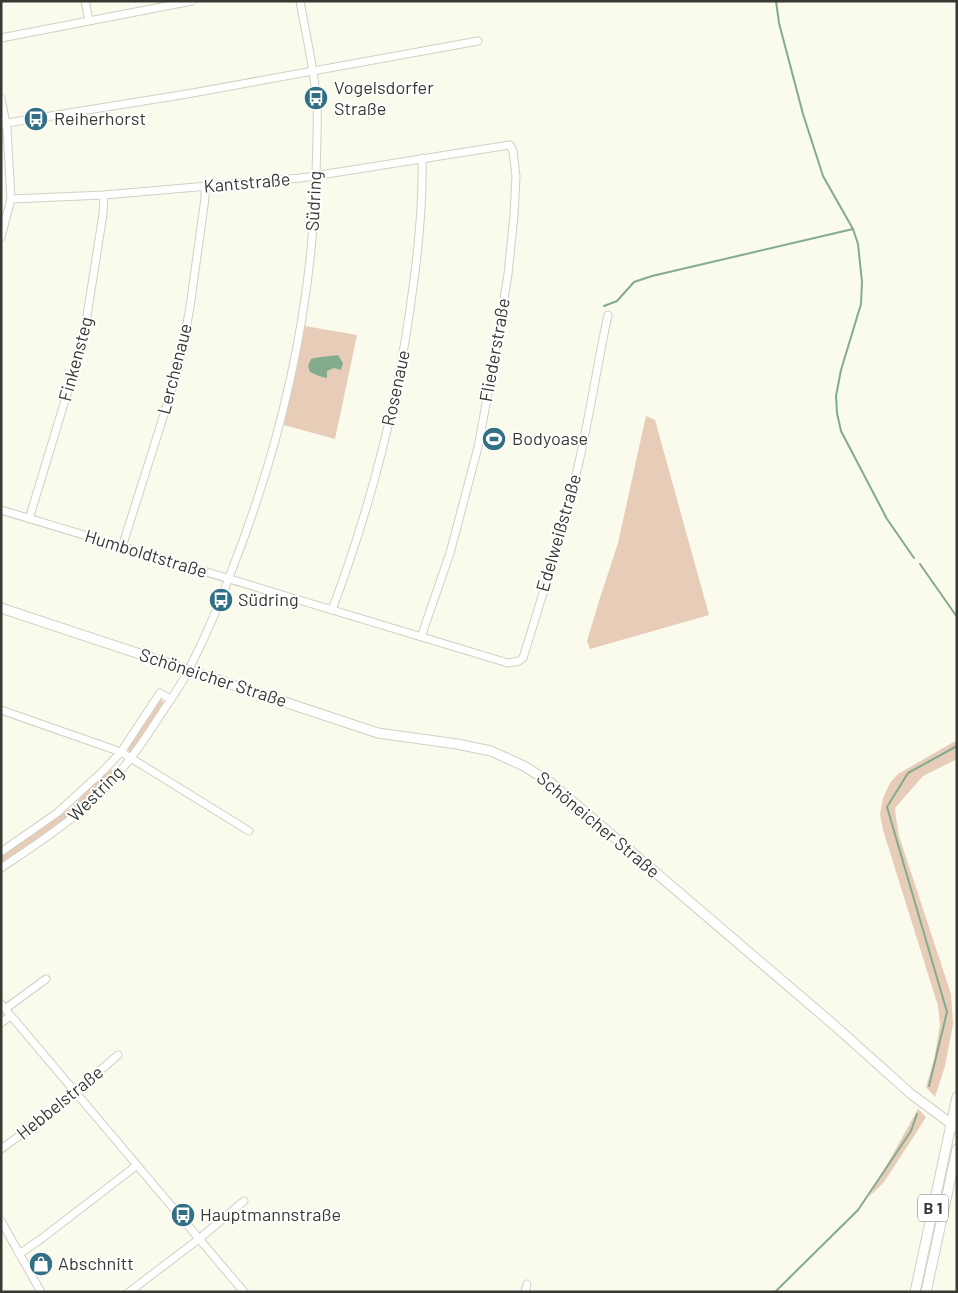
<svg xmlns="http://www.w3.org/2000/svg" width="958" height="1293" font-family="Barlow,sans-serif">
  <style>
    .green { fill: #e7ccb7 }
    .water { fill: #83ab8e }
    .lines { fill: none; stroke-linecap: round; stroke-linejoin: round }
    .stream { stroke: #83ab8e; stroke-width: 2 }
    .minor-casing { stroke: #d0d0c3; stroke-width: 9 }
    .major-casing { stroke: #d0d0c3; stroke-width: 11 }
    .minor { stroke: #fff; stroke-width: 7 }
    .major { stroke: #fff; stroke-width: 9 }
    .labels { text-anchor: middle; stroke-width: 4; stroke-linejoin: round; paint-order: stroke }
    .shield { fill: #fff; stroke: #747471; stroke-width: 1 }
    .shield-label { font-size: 16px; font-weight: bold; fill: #393934 }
    .poi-label { font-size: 18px; fill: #393934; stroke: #fff; text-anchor: start }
    .street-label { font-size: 18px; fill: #393934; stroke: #fff }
  </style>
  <rect width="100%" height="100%" fill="#fafaed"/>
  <g class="green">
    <polygon points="305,326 357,335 335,439 284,425"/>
    <polygon points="646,416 655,420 709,615 590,649 587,641 599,601 618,543"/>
    <polygon points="160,699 166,704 130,754 127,748"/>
    <polygon points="957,740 957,759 923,776 895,808 896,818 899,836 951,994 953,1024 945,1066 935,1097 926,1087 934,1060 940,1025 938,1006 883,830 880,814 883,798 890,783 898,774"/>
    <polygon points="108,768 116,773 73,815 1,865 1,855 41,829 74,805"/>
    <polygon points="918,1109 926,1117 916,1133 884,1182 869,1197"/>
  </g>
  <path class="water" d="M338 355 343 363 341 370 334 368 327 371V378L319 376 310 372 308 366 311 359C320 356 329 357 338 355Z"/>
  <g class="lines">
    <g class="stream">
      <polyline points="776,1 779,23 803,114 823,176 853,229 858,244 862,282 861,304 841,370 836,396 837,413 841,431 887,519 914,558"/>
      <polyline points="604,306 617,301 634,282 652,276 853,229"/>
      <polyline points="920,564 957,617"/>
      <polyline points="929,1086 947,1012 887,807 908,773 957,746"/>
      <polyline points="775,1292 858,1210 911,1131 917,1114"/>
    </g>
    <g class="minor-casing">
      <g id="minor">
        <polyline points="85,1 89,20"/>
        <polyline points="1,38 192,1"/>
        <polyline points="1,99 7,129 11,199 1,237"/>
        <polyline points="1,124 187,94 478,41"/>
        <polyline points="11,199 104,195 301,178 510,145 513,151 516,176 514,215 508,274 494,361 478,447 458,523 450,553 421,637"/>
        <path d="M1 510 508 663 519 661 523 658C544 590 566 522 581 453 591 407 598 361 608 315"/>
        <polyline points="29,519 83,341 103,214 104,195"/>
        <polyline points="122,547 179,367 190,307 205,198 205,187"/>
        <path d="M332 610C371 506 399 398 413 287 419 244 423 202 422 158"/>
        <polyline points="1,710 121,752 249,831"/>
        <polyline points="1,852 57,813 103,771 121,752 160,693 170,699"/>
        <path d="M1 868C44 839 88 811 121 770 137 752 150 731 163 711 173 696 184 681 191 665 207 634 221 600 233 567 281 444 311 312 316 179 316 155 318 131 317 107 315 71 306 36 300 1"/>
        <polyline points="1,1004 244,1292"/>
        <polyline points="5,1009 46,979"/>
        <polyline points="1,1023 10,1016"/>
        <polyline points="1,1149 52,1112 118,1055"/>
        <polyline points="1,1221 41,1292"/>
        <polyline points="19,1254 41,1239 136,1166"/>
        <polyline points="129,1292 199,1239 244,1201"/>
        <polyline points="525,1292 527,1284"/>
      </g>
    </g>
    <g class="major-casing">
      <g id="major">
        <polyline points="1,608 378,733 457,744 491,751 524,766 551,783 834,1025 911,1094 957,1128"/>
        <polyline points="915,1292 957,1097"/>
        <polyline points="926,1292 957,1149"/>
      </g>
    </g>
    <use href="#minor" class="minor"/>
    <use href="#major" class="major"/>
  </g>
  <defs>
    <g id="bus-disc" transform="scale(1.25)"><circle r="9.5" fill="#306f84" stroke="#fff"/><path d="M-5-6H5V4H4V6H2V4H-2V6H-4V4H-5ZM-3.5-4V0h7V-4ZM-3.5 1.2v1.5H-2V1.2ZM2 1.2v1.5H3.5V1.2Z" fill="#fff"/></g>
    <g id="stadium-disc" transform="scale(1.25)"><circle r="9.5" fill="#306f84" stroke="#fff"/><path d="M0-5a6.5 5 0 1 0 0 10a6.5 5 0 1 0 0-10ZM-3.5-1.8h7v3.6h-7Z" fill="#fff"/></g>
    <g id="shop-disc" transform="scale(1.25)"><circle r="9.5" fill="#306f84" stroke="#fff"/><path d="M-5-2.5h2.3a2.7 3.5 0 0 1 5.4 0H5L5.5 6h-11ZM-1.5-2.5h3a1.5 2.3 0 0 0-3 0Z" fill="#fff"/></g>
  </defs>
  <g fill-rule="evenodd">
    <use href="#bus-disc" x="316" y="98"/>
    <use href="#bus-disc" x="36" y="119"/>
    <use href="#stadium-disc" x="494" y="439"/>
    <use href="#bus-disc" x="221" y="600"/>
    <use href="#bus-disc" x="183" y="1215"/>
    <use href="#shop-disc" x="41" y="1264"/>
  </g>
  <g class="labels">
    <rect class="shield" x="918" y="1194.5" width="30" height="27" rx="4"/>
    <g class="shield-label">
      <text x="933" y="1214">B 1</text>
    </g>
    <g class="poi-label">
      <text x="334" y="94">Vogelsdorfer<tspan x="334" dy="21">Straße</tspan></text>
      <text x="54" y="125">Reiherhorst</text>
      <text x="512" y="445">Bodyoase</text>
      <text x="238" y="606">Südring</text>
      <text x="200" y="1221">Hauptmannstraße</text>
      <text x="58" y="1270">Abschnitt</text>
    </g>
    <g class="street-label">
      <text transform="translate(247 183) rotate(-5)" y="6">Kantstraße</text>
      <text transform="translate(314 201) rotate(-87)" y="6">Südring</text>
      <text transform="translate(495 350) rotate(-80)" y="6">Fliederstraße</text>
      <text transform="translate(76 359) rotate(-75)" y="6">Finkensteg</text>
      <text transform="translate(175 369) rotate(-76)" y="6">Lerchenaue</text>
      <text transform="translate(396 388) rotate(-78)" y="6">Rosenaue</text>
      <text transform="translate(559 533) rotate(-74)" y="6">Edelweißstraße</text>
      <text transform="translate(146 554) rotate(17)" y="6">Humboldtstraße</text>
      <text transform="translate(213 678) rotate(18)" y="6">Schöneicher Straße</text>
      <text transform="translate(96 794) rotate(-45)" y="6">Westring</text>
      <text transform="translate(598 825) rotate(40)" y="6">Schöneicher Straße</text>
      <text transform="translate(60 1103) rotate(-39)" y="6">Hebbelstraße</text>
    </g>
  </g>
  <rect width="958" height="1293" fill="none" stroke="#393934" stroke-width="5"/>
</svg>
